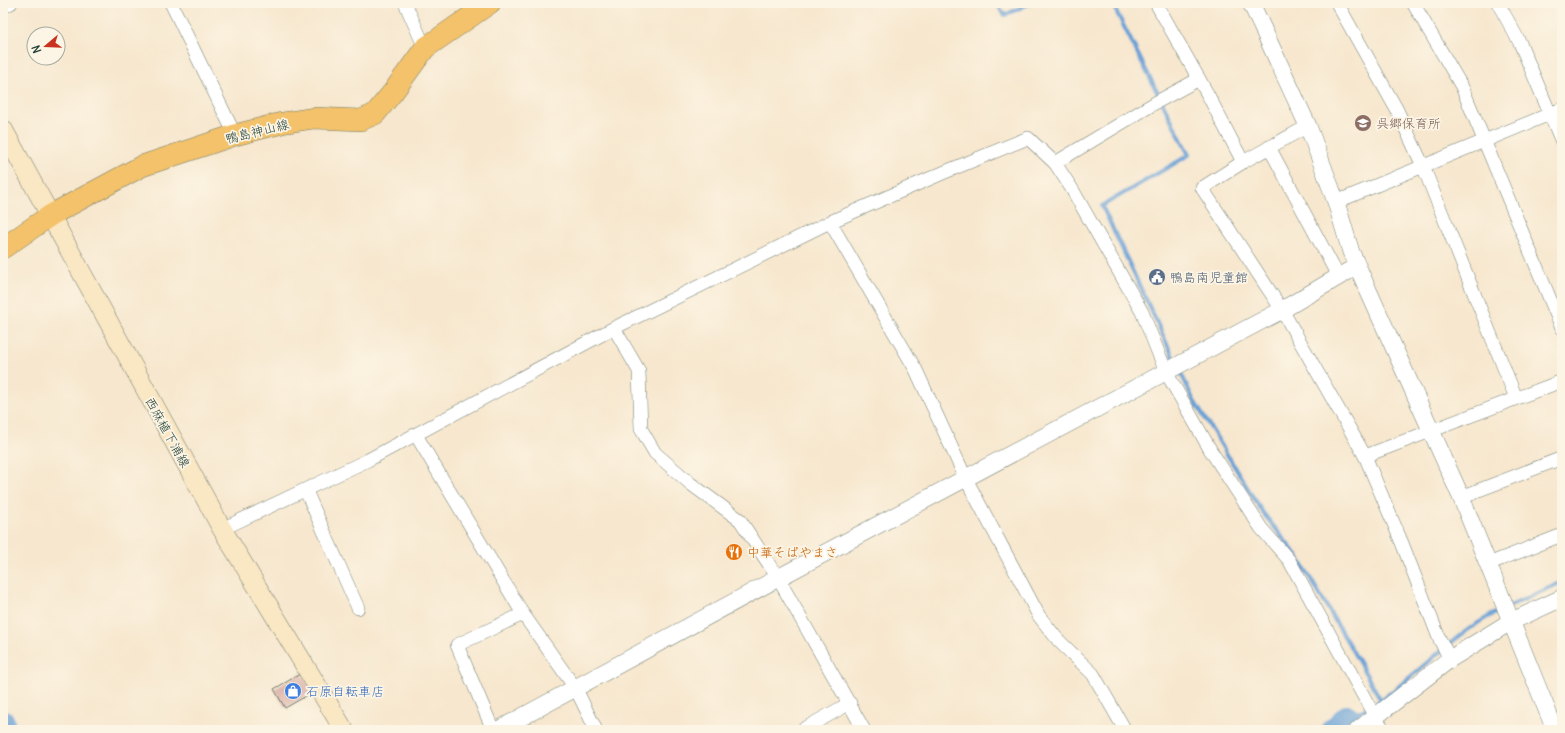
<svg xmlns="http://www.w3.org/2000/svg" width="1565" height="733" font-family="Delius,'Klee One',sans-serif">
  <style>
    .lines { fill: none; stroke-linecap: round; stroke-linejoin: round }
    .stream { stroke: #67a0d6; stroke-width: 4 }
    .river { stroke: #67a0d6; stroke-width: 24 }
    .building { fill: #cd9690 }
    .minor-casing { stroke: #6b786a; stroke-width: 14 }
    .tertiary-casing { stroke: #6b786a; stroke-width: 18 }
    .secondary-casing { stroke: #6b786a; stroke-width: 20 }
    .primary-casing { stroke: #6b786a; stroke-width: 22 }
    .minor { stroke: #fff; stroke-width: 13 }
    .tertiary { stroke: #fff; stroke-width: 17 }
    .secondary { stroke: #fae7c3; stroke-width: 19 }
    .primary { stroke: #f3c26a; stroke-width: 21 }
    .labels { text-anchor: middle; stroke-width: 3.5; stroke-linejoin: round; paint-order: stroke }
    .education-label { font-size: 13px; fill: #785e54; stroke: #fcf5e5; text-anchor: start }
    .street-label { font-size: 13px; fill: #1f3d34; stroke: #fcf5e5 }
    .service-label { font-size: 13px; fill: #4e5e75; stroke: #fcf5e5; text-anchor: start }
    .food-label { font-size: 13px; fill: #c56008; stroke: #fcf5e5; text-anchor: start }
    .shop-label { font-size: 13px; fill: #366cbe; stroke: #fcf5e5; text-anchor: start }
  </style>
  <rect width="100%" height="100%" fill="#fcf5e5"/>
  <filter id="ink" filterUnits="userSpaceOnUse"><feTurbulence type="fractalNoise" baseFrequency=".025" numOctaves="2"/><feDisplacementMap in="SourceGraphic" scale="8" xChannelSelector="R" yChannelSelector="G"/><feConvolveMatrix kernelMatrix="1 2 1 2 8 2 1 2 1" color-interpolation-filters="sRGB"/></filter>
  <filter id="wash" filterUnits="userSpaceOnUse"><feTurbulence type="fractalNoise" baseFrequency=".012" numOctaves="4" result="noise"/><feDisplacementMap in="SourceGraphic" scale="16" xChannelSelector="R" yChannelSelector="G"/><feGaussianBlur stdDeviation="0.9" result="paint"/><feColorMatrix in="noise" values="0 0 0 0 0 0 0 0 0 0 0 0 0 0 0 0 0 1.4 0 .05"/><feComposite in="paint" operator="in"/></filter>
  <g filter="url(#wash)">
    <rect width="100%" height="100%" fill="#f7e7ce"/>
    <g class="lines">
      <g class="stream">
        <polyline points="996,3 1005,15 1031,3"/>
        <polyline points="1112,3 1189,155 1102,206 1175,361"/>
        <polyline points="1179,369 1193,399 1263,513 1298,557 1381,700"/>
        <polyline points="1510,606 1562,582"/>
        <path d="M1347 717C1359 712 1372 707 1382 699 1421 672 1458 629 1502 610"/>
      </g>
      <g class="river">
        <polyline points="3,722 4,730"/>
        <polyline points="1333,730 1347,717 1353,724"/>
      </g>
    </g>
    <g id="blocks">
      <polygon class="building" points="302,673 313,692 285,708 274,689"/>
    </g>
  </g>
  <g filter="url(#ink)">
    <use href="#blocks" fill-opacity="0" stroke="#6b786a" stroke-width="1"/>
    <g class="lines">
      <g class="minor-casing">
        <g id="minor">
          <polyline points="171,3 235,135"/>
          <polyline points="405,3 425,48"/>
          <polyline points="1156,3 1208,95 1243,162"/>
          <polyline points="1337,3 1397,110 1423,166 1516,398"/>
          <polyline points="1413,3 1462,87 1562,328"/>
          <polyline points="1498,3 1520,43 1562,142"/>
          <polyline points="3,7 11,3"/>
          <polyline points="1308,126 1243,162 1202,188 1282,310 1365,456 1402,543 1439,638 1450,659"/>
          <polyline points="1269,147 1338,276"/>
          <polyline points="1055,163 1155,103 1199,79"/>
          <polyline points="1336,202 1562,109"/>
          <polyline points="830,222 916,370 966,479 1039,616 1058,640 1093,674 1125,730"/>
          <polyline points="614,328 639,371 641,429 655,453 691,484 740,520 778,578 864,730"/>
          <polyline points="416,435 523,614 576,689 596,730"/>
          <polyline points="1365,456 1562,381"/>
          <polyline points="306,491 358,608"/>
          <polyline points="1461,497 1562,458"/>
          <polyline points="222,529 368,460 614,328 830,222 945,172 1028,138 1055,163 1072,189 1142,312 1166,372 1211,451 1261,528 1289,560 1375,717 1384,730"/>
          <polyline points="1488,564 1562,535"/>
          <polyline points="493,730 457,645 523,614"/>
          <polyline points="802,730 850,703"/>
        </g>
      </g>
      <g class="tertiary-casing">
        <g id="tertiary">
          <polyline points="1251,3 1308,126 1336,202 1351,252 1461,497 1555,730"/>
          <polyline points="498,730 778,578 1282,310 1357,266"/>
          <polyline points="1358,730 1450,659 1510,622 1562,598"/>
        </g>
      </g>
      <g class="secondary-casing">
        <polyline id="secondary" points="3,129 222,529 344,730"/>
      </g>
      <g class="primary-casing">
        <polyline id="primary" points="3,248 51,215 142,166 235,135 282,123 314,118 361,120 375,114 393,92 425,48 490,3"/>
      </g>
      <use href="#minor" class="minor"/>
      <use href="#tertiary" class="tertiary"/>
      <use href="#secondary" class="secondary"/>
      <use href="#primary" class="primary"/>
    </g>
  </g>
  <defs>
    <g id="school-disc" transform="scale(0.9)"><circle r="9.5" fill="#8d6e63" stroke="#fcf5e5"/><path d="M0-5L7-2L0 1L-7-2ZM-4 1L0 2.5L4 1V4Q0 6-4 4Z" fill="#fff"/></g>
    <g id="civic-disc" transform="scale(0.9)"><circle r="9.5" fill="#5c6f8a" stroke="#fcf5e5"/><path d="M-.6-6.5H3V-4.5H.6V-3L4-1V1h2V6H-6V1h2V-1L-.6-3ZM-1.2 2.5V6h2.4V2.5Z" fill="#fff"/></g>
    <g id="restaurant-disc" transform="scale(0.9)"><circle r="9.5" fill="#e8710a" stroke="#fcf5e5"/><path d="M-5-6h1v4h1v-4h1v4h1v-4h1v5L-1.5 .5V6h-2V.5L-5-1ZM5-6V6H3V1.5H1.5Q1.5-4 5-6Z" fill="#fff"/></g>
    <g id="shop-disc" transform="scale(0.9)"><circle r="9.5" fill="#3f7fe0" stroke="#fcf5e5"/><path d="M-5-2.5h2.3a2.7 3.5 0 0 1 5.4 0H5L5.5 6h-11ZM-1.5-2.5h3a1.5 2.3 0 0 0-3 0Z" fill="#fff"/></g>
  </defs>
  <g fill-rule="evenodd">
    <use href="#school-disc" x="1363" y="123"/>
    <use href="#civic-disc" x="1157" y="277"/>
    <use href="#restaurant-disc" x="734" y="552"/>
    <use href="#shop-disc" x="293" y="691"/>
  </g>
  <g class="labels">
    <g class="education-label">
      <text x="1376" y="128">呉郷保育所</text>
    </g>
    <g class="street-label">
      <text transform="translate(257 131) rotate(-14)" y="5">鴨島神山線</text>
      <text transform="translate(168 432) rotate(61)" y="5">西麻植下浦線</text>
    </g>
    <g class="service-label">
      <text x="1170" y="282">鴨島南児童館</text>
    </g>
    <g class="food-label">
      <text x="747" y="557">中華そばやまさ</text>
    </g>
    <g class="shop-label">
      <text x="306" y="696">石原自転車店</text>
    </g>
  </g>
  <rect width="1565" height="733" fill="none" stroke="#fcf5e5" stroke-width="16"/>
  <g transform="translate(46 46) rotate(251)"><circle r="19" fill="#fcf5e5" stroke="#a4ab9e"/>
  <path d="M0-3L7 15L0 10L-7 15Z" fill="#c8321e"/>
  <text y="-6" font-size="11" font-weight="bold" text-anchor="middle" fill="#1f3d34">N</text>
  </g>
</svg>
